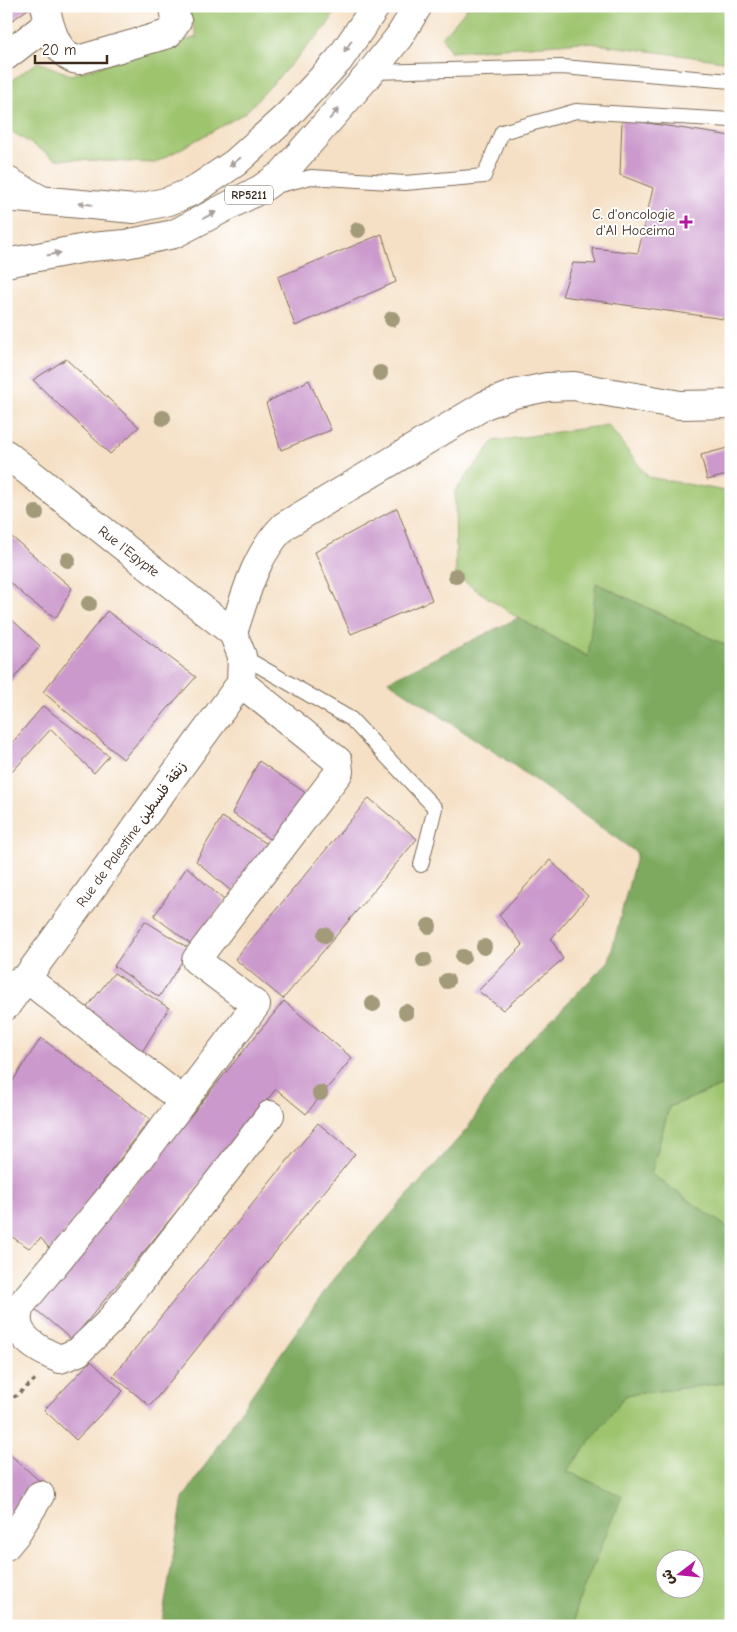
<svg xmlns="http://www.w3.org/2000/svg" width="737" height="1632" font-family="'Comic Neue','Playpen Sans Arabic',sans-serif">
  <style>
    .green { fill: #9ec46e; stroke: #6c7746; fill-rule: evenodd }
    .forest { fill: #7eaa61; stroke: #5c6a40 }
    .building { fill: #cb99cc }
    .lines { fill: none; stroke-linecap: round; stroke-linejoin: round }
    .service-casing { stroke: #7c6a58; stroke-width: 16 }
    .minor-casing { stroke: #7c6a58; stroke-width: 30 }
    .primary-casing { stroke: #7c6a58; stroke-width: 30 }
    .path { stroke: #7c6a58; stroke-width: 3; stroke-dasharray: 4 4; stroke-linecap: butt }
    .service { stroke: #fff; stroke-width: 14 }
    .minor { stroke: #fff; stroke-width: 28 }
    .primary { stroke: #fff; stroke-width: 28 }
    .tree { fill: #a29a79 }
    .oneway { fill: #a79f9a }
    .poi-dot { fill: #b5179e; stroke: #fff; stroke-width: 2 }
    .labels { text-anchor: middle; stroke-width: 4; stroke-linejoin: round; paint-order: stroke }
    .shield { fill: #fff; stroke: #766a62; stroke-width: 1 }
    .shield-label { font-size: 12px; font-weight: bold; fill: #3b2a1e }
    .poi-label { font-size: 14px; fill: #3b2a1e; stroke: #fff; text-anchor: end }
    .street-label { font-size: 14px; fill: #3b2a1e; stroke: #fff }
  </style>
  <rect width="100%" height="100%" fill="#fff"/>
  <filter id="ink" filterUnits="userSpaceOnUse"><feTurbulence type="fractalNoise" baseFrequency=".02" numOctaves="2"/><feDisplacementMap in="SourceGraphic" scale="10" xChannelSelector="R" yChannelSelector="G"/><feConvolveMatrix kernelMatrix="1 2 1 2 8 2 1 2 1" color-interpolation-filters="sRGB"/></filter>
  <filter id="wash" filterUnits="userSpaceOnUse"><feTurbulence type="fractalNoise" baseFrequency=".0096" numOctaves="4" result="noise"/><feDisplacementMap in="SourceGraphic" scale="20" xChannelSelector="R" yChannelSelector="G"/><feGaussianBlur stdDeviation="1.12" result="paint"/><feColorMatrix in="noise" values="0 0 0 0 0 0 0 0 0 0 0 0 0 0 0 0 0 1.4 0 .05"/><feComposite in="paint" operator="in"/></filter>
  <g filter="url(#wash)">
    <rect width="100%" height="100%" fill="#f5e0c5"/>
    <g class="green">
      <polygon points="188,6 339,6 326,27 245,113 155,163 56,159 6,128 6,84 38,62 71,75 197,37"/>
      <polygon points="469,6 731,6 731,62 582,42 451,52 442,37"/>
      <polygon points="608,425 648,477 731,492 731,648 605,587 589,657 518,618 456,576 455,491 494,441"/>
      <polygon points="731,1082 731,1230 651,1174 669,1107"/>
      <path d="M731 1382V1626H576V1607L621 1496 566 1471 626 1395ZM664 1560H694V1590H664Z"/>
    </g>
    <polygon class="forest" points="596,583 731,648 731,1082 669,1107 651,1174 731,1230 731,1382 626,1395 567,1471 622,1496 576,1607 576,1626 161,1626 183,1499 239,1413 334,1278 468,1128 511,1060 609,961 637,853 512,764 388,681 518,618 588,657"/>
    <g id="blocks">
      <g class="building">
        <polygon points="6,6 32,6 6,25"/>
        <polygon points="622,119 731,136 731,320 562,296 573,263 596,264 592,248 638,253 653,188 620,175"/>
        <polygon points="382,234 396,282 295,326 278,277"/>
        <polygon points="66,359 139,427 110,454 33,380"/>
        <polygon points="309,380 331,430 281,450 266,403"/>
        <polygon points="731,447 731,474 707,480 701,455"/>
        <polygon points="397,508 432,600 351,634 315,552"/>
        <polygon points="6,532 72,588 56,618 32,602 6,579"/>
        <polygon points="107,611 196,677 123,759 43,692"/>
        <polygon points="6,614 40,646 6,688"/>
        <polygon points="43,706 109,756 94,773 51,729 12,772 6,768 6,750"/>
        <polygon points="259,761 313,798 275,843 232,813"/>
        <polygon points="369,798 417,839 283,999 235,959"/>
        <polygon points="222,817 271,846 232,892 196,861"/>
        <polygon points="550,860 588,896 551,939 563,959 503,1010 478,991 523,945 499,915"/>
        <polygon points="187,867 225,901 192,945 154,916"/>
        <polygon points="145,921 190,949 159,997 114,966"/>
        <polygon points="114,973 169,1008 139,1057 84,1011"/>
        <polygon points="284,1001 352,1058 306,1114 276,1089 72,1340 34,1308"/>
        <polygon points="41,1038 150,1119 51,1251 41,1238 29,1248 6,1233 6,1091"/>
        <polygon points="318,1123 355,1154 150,1406 113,1376"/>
        <polygon points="91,1361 123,1391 76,1440 44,1410"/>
        <polygon points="6,1451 42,1483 22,1521 6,1510"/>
      </g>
    </g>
  </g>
  <g filter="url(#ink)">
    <use href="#blocks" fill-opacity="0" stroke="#7c6a58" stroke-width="1"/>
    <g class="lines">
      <g class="service-casing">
        <g id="service">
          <polyline points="372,72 562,67 731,81"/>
          <polyline points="276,186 311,177 405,183 484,176 502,132 576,111 731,120"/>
          <polyline points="242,656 351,719 435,808 421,865"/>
        </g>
      </g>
      <g class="minor-casing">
        <g id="minor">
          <path d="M45 6C49 24 57 57 78 60L168 34 177 21 173 6"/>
          <polyline points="6,56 49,23"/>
          <polyline points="6,180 38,198"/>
          <polyline points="6,454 233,633 242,656 241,683 6,1006"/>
          <path d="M233 633C246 594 255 555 284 526L485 405 514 394 547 387 574 386 680 405 731 404"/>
          <path d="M241 683 338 761 339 772 196 960 256 1005 119 1186 20 1306C19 1311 17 1317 18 1322 19 1340 45 1353 60 1359L78 1352 109 1322 270 1115"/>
          <polyline points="10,985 26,978 183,1101"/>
          <polyline points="6,1546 16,1534 40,1495"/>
        </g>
      </g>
      <g class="primary-casing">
        <g id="primary">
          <polyline points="6,197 134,209 169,201 193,191 235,163 287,116 339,60 376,6"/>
          <polyline points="6,263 91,247 126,244 174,234 261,189 282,174 371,72 399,37 418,6"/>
        </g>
      </g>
      <polyline class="path" points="6,1400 16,1396 38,1377"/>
      <use href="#service" class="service"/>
      <use href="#minor" class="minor"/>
      <use href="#primary" class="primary"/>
    </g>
    <g class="tree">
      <circle cx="358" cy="230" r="8"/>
      <circle cx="392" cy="319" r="8"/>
      <circle cx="380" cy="373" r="8"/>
      <circle cx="163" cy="418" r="8"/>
      <circle cx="36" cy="513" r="8"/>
      <circle cx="68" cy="560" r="8"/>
      <circle cx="456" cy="576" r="8"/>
      <circle cx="89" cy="604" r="8"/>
      <circle cx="429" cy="926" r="8"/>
      <circle cx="325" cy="935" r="8"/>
      <circle cx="484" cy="947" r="8"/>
      <circle cx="463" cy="957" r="8"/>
      <circle cx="424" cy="960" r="8"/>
      <circle cx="447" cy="981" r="8"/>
      <circle cx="373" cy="1004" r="8"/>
      <circle cx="406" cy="1012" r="8"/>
      <circle cx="320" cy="1093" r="8"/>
    </g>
    <defs><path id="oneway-solid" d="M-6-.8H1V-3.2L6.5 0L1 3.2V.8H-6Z" transform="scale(1.25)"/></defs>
    <g class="oneway">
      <use href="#oneway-solid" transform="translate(348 46) rotate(125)"/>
      <use href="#oneway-solid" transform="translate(334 114) rotate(-49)"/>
      <use href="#oneway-solid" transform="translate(235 162) rotate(142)"/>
      <use href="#oneway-solid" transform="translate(85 204) rotate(-174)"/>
      <use href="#oneway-solid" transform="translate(210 215) rotate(-27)"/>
      <use href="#oneway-solid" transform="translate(54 254) rotate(-11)"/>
    </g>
  </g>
  <path class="poi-dot" d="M683.5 214.5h5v5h5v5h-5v5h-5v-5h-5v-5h5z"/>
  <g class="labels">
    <rect class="shield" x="225" y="185.5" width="48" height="19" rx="4"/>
    <g class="shield-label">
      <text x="249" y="199">RP5211</text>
    </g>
    <g class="poi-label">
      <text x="675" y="219">C. d'oncologie<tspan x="675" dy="16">d'Al Hoceima</tspan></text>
    </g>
    <g class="street-label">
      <text transform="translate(129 551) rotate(38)" y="5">Rue l'Egypte</text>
      <text transform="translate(131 834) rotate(-54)" y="5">Rue de Palestine زنقة فلسطين</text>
    </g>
  </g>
  <rect width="737" height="1632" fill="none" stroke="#fff" stroke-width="25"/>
  <g transform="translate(680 1574) rotate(254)"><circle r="24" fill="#ffffff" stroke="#b1aaa5"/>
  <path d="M0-4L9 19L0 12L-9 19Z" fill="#b5179e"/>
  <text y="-8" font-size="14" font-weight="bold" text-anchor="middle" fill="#3b2a1e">ش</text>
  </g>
  <path d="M35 55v8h72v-8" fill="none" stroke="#3b2a1e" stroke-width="2.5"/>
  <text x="42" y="55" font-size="15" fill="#3b2a1e" stroke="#ffffff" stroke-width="4" paint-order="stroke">20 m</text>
</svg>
